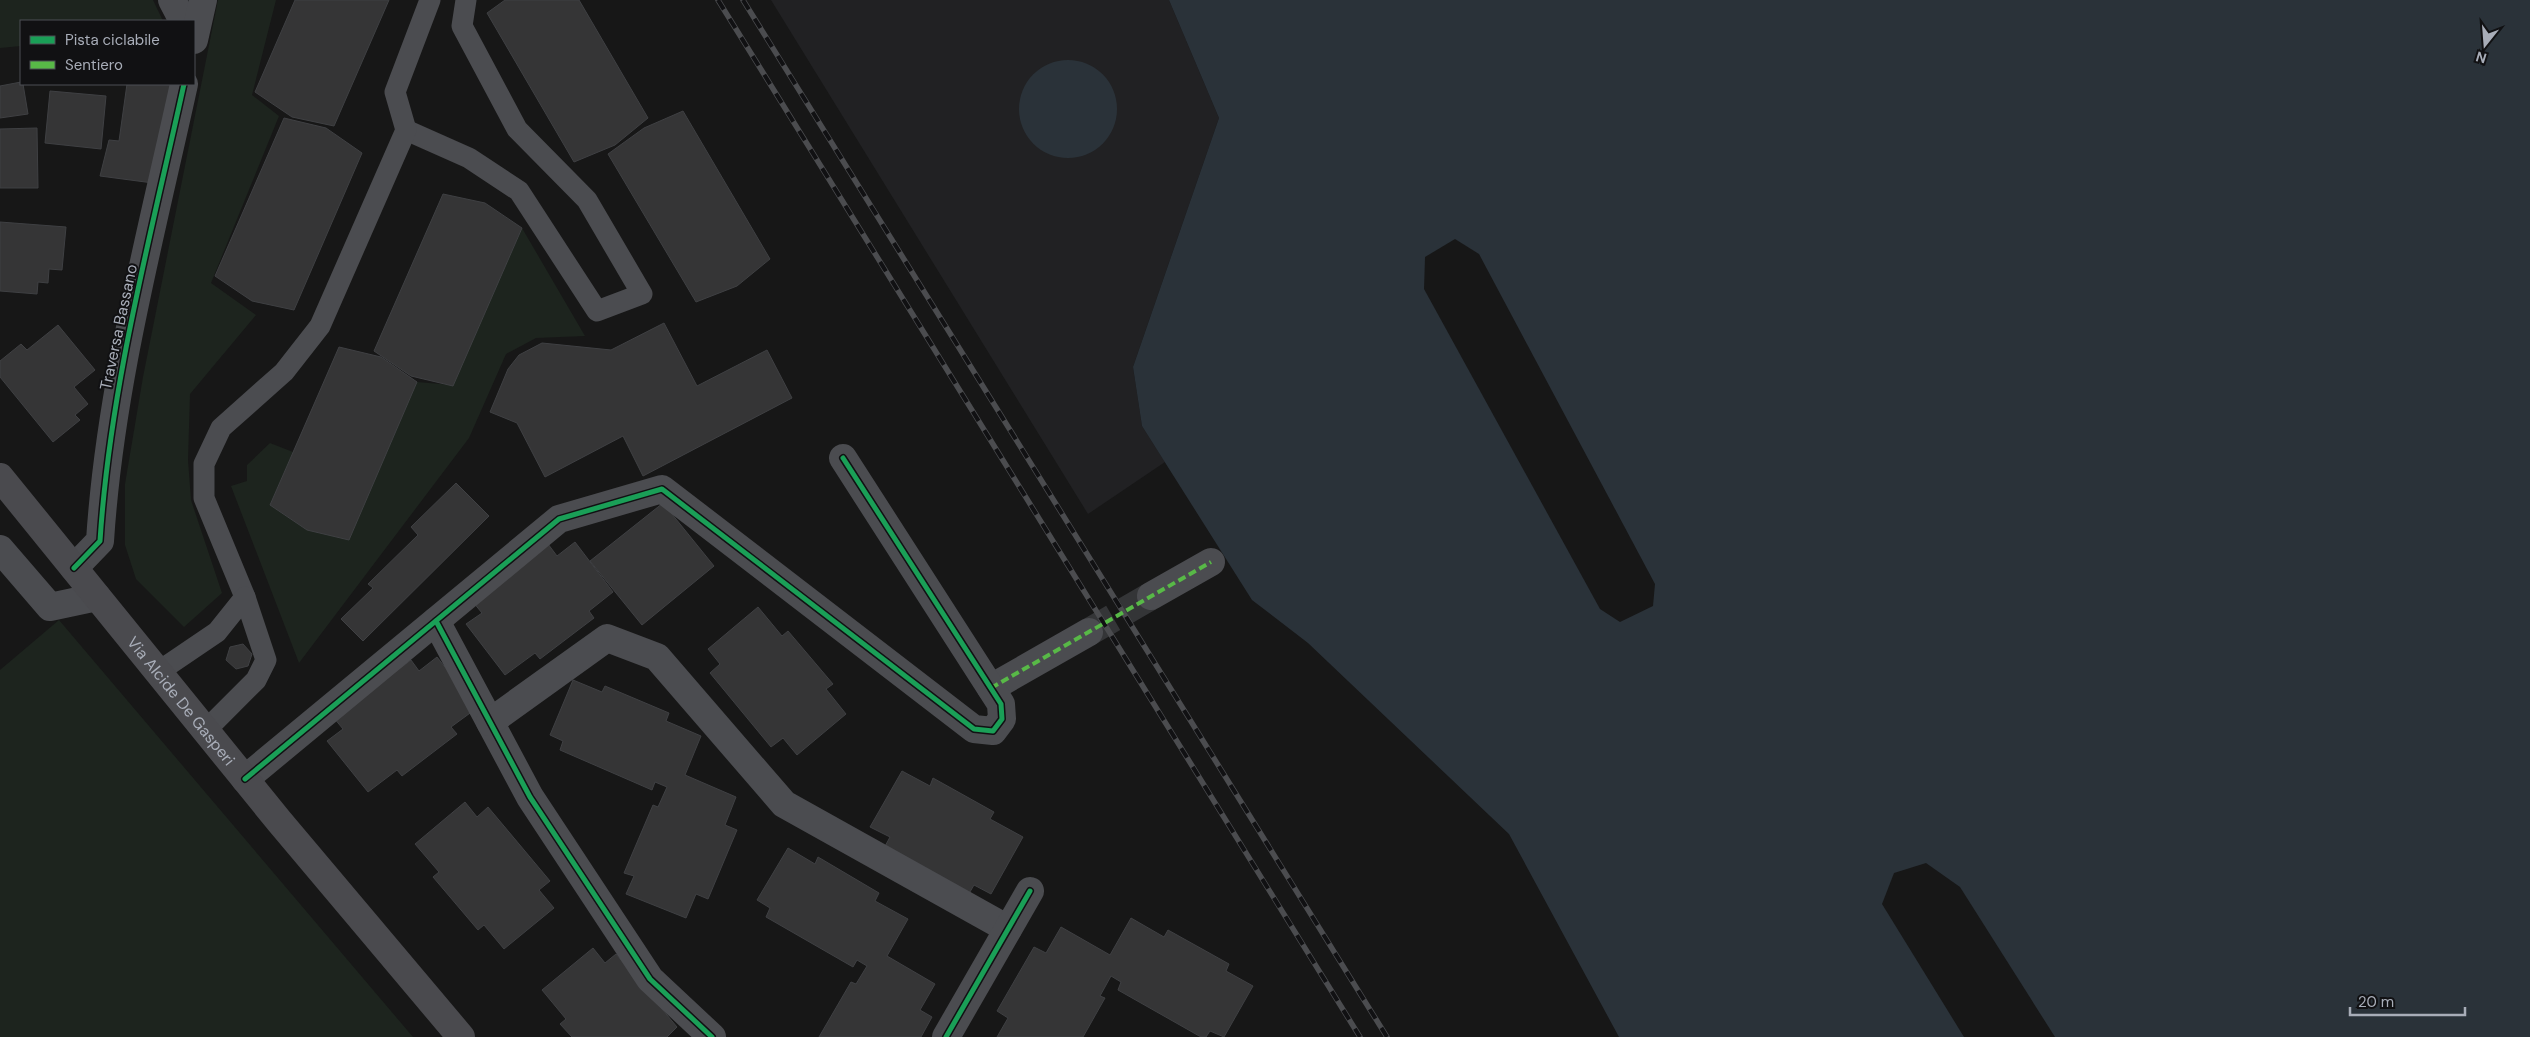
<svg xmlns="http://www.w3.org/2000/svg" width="2530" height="1037" font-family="'DM Sans',sans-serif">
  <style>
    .built { fill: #212123 }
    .green { fill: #1d241e }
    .water { fill: #2a3239 }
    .pier { fill: #171717 }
    .building { fill: #353536; stroke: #3f4043 }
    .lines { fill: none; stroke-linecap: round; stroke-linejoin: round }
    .street-tunnel { stroke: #343537; stroke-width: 28; stroke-dasharray: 28 14; stroke-linecap: butt }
    .lane { stroke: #4b4c50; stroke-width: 21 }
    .street { stroke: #4b4c50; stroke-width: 28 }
    .secondary { stroke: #4a4a4e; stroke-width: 28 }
    .rail-casing { stroke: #4b4c4f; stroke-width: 5.5 }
    .rail { stroke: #111113; stroke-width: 4; stroke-dasharray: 11; stroke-linecap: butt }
    .quiet { stroke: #58b947; stroke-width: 4; stroke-dasharray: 8 4; stroke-linecap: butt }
    .cycleway-casing { stroke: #111113; stroke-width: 8 }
    .cycleway { stroke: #1a9f57; stroke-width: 5 }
    .labels { text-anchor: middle; stroke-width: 4; stroke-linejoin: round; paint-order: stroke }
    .street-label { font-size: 16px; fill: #a8adb8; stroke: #111113 }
  </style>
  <rect width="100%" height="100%" fill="#171717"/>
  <polygon class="built" points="771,0 1169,0 1219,118 1133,367 1142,426 1165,462 1088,514"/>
  <g class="green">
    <polygon points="0,0 153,0 163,21 21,21 21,46 0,48"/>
    <polygon points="218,0 276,0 252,95 279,116 211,283 256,315 190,394 188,460 191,500 222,593 184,627 136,579 125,545 125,484 143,377"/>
    <polygon points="522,228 585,336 536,338 506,354 469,438 299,663 231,486 247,481 247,465 270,443 293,452 270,505 307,530 349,539 417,382 453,385"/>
    <polygon points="59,620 413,1037 0,1037 0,670"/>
  </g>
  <g class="water">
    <polygon points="1169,0 2530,0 2530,1037 1619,1037 1509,834 1308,643 1252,600 1142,426 1133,367 1219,118"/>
    <circle cx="1068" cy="109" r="49"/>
  </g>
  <g class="pier">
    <polygon points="1455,239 1479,254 1655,584 1653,606 1620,622 1600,609 1424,289 1425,257"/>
    <polygon points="1926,863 1960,887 2055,1037 1964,1037 1882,904 1894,873"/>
  </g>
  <g class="building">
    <polygon points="295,0 389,0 334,126 292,117 255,92"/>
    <polygon points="505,0 579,0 648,118 615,145 574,162 487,13"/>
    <polygon points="21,82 23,84 28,114 0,118 0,86"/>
    <polygon points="127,84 174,84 153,183 100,176 109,140 119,141"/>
    <polygon points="50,91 106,96 101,149 45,143"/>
    <polygon points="683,111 770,259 737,286 696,302 608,154 644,128"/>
    <polygon points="284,118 326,128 362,153 294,310 252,301 215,276"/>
    <polygon points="37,128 38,188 0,188 0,129"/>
    <polygon points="443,194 485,203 522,228 453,386 411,376 374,351"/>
    <polygon points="0,222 66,227 62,270 49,269 48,283 38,282 37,294 0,291"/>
    <polygon points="664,323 697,386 767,350 792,398 643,476 623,436 545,477 517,423 490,412 508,369 519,355 542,343 611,350"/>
    <polygon points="58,325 95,370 74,387 88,404 75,415 80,420 53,442 0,377 0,361 21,344 27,350"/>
    <polygon points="339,347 381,357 417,382 349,540 307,530 270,505"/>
    <polygon points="456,483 489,516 363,641 341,619 373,588 368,584 418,535 411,527"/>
    <polygon points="663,503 714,566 642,625 590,561"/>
    <polygon points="575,542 613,592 589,611 594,618 540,659 535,653 505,675 466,624 482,613 473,602 548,544 557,556"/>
    <polygon points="758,607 782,636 788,631 833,684 826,689 846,714 797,755 783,738 771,747 710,673 720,664 708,649"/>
    <polygon points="243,644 252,654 248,666 236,669 226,660 230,647"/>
    <polygon points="437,657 477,708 451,727 457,734 402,776 397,770 368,792 327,741 343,729 334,718 411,660 419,671"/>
    <polygon points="573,680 602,692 605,686 669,713 666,721 701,736 685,775 736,797 725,825 737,830 708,899 696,894 686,918 626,894 634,876 624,873 653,805 658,807 667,787 655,782 652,790 560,750 563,741 550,735"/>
    <polygon points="902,771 930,786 933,778 994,812 990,819 1023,837 991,894 974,885 967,897 883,850 890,837 870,827"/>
    <polygon points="465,802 477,817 488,807 550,881 539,890 554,908 504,949 484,925 478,930 433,877 439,872 415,844"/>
    <polygon points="788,848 815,864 818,857 879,893 875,901 908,919 887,956 935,984 920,1010 932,1017 921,1037 819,1037 851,982 856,984 867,966 857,960 853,967 766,917 770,908 757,900"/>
    <polygon points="1131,918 1164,937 1168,930 1229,964 1226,971 1253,986 1224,1037 1210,1031 1206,1037 1201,1037 1118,990 1121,982 1111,976 1100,996 1105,998 1083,1037 997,1037 1008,1018 997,1011 1034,947 1046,953 1061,927 1110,955"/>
    <polygon points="593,948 605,963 616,954 677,1027 667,1037 572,1037 560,1024 566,1019 542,990"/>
  </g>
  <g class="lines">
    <polyline class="street-tunnel" points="1089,632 1151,596"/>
    <g class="lane">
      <polyline points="406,130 469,158 519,191 597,311 642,294 587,200 517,129 462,26 466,0"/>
      <polyline points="245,597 204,498 204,464 221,428 284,372 320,326 406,130 395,92 430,0"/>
      <polyline points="158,672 217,632 245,597 266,660 256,680 206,730"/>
    </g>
    <g class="street">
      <polyline points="172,0 183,21"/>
      <polyline points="194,40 203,0"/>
      <polyline points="0,549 50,607 97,597"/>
      <path d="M74 568 100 541C110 386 151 235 184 84"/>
      <polyline points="1151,596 1211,562"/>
      <polyline points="436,621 530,797 650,979 712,1037"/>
      <polyline points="991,688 1089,632"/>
      <polyline points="490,722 607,638 657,657 784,804 1008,929"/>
      <polyline points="245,779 559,519 662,489 974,729 993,731 1002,719 1001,704 843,458"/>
      <polyline points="946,1037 1030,891"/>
    </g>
    <path class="secondary" id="s1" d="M0 477 279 821 461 1037"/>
    <g class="rail-casing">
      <g id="rail">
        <polyline points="718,0 1360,1037"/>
        <polyline points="743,0 1387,1037"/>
      </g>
    </g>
    <use href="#rail" class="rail"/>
    <polyline class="quiet" points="991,688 1211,562"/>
    <g class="cycleway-casing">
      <g id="cycleway">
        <path d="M74 568 100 541C110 386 151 235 184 84"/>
        <polyline points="436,621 530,797 650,979 712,1037"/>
        <polyline points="245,779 559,519 662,489 974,729 993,731 1002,719 1001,704 843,458"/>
        <polyline points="946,1037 1030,891"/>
      </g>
    </g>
    <use href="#cycleway" class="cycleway"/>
  </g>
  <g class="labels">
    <g class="street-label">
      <text transform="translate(118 327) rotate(-78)" y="6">Traversa Bassano</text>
      <text dy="6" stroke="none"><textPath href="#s1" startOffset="288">Via Alcide De Gasperi</textPath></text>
    </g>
  </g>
  <rect x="20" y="20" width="175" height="65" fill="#111113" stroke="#4d4f55"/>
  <rect x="30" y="36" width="25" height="8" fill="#1a9f57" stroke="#4d4f55"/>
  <text x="65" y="45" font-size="15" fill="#a8adb8">Pista ciclabile</text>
  <rect x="30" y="61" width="25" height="8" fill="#58b947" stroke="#4d4f55"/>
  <text x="65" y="70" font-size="15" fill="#a8adb8">Sentiero</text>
  <g transform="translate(2485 45) rotate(197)" stroke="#111113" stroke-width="4" paint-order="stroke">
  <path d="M0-4L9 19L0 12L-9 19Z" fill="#a8adb8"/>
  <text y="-8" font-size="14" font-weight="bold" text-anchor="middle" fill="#a8adb8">N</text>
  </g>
  <path d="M2350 1007v8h115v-8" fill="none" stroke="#a8adb8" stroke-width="2.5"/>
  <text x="2358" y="1007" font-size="15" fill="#a8adb8" stroke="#111113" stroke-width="4" paint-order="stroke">20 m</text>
</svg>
